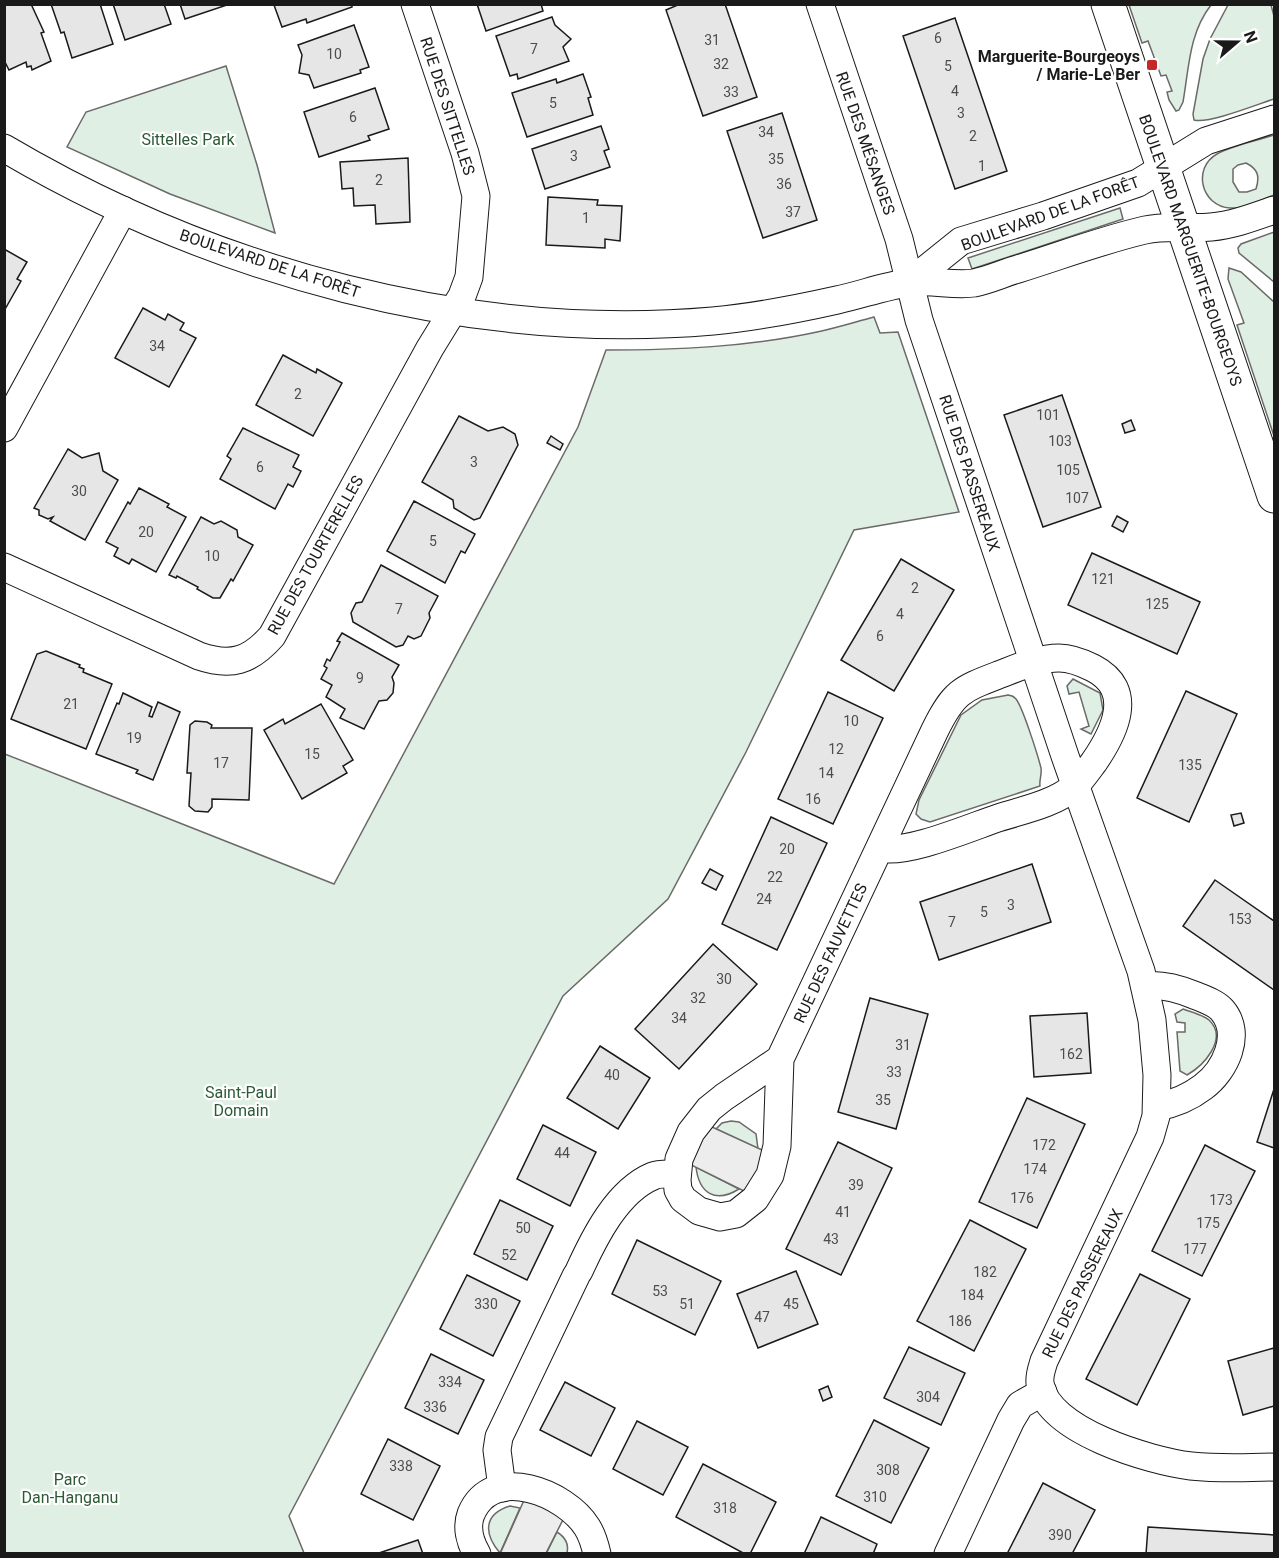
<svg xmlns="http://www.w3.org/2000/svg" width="1279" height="1558" font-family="Roboto,sans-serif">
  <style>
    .green { fill: #e0efe3; stroke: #6a6a6a; stroke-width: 1.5; fill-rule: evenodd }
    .parking { fill: #ededed; stroke: #6a6a6a; stroke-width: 1.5 }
    .building { fill: #e6e6e6; stroke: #1a1a1a; stroke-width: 1.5 }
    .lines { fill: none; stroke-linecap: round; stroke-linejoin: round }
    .street-casing { stroke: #1a1a1a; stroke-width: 29 }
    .secondary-casing { stroke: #1a1a1a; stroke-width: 35 }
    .street { stroke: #fff; stroke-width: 27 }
    .secondary { stroke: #fff; stroke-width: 33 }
    .poi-dot { fill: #c62828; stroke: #fff; stroke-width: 2 }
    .labels { text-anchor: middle; stroke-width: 4.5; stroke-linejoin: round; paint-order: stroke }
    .number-label { font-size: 14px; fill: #4d4d4d }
    .poi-label { font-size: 16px; font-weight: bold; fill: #1a1a1a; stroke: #fff; text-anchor: end }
    .street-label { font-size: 16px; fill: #1a1a1a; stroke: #fff }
    .park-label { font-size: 16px; fill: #2b5a34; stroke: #fff }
  </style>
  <rect width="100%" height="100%" fill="#fff"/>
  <g class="green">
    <path d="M1129 5H1211C1189 33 1189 68 1183 102L1179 110 1176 111 1169 100 1167 92 1172 91 1166 75 1161 76 1148 41 1142 43Z"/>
    <path d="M1228 5H1271L1274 16V99C1258 104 1209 124 1194 120L1193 114 1203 59 1210 39Z"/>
    <polygon points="226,66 257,165 275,233 170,194 67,147 86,112"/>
    <path d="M1274 135V195C1261 200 1244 209 1230 208 1201 206 1192 168 1217 154 1230 146 1259 140 1274 135ZM1246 163C1258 169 1260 176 1256 189L1247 192H1239L1233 182V169L1238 165Z"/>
    <polygon points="1120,208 1123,219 972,269 968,258"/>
    <polygon points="1274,232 1274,282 1239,253 1238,248 1241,244"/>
    <polygon points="1229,268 1241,272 1274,302 1274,436 1237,325 1244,323 1228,279"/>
    <path d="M874 317 880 333 898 332 959 512 854 530 746 752 668 899 563 996 289 1516 304 1553H5V754L334 884 578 427 606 350C676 350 748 347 817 332 836 328 855 322 874 317Z"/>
    <polygon points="1073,679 1100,693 1103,710 1091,734 1081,729 1089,726 1079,692 1069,694 1067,686"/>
    <path d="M1008 695C1013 696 1013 696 1016 699 1023 708 1038 756 1041 768 1042 775 1039 780 1040 786L930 822 921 819 916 814 919 800 961 715 982 700Z"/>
    <path d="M1183 1009C1191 1012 1203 1015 1209 1020 1229 1039 1203 1066 1187 1075L1180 1071 1177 1032H1185V1023L1177 1022 1175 1014Z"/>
    <polygon points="731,1121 739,1122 756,1134 758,1149 716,1129 722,1123"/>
    <path d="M696 1167 739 1189C715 1204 699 1193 696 1167Z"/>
    <path d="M510 1506 520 1508 500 1553C483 1533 484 1514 510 1506Z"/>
    <path d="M557 1532C565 1537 569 1544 567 1553L546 1554Z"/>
  </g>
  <g class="parking">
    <polygon points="699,1121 775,1156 756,1197 679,1159"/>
    <polygon points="529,1489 569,1508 546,1553 500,1554"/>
  </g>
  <g class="building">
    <polygon points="4,4 31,4 44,32 41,33 51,61 32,70 31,66 27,67 26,62 9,70 4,60"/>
    <polygon points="51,4 100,4 113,44 72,58 64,32 61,33"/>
    <polygon points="113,4 164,4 171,24 125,40"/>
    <polygon points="180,4 227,4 227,5 185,19"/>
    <polygon points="352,4 352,7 307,23 306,19 282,27 274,5"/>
    <polygon points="477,4 541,4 543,11 486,31"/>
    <polygon points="680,4 725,4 757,97 703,116 666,10"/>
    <polygon points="552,17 555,25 571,39 563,47 569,61 518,79 517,74 510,76 496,36"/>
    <polygon points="955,18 1007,171 955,189 903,36"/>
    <polygon points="354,25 369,67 360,70 361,73 314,88 309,75 299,73 302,55 298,45"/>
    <polygon points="583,74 591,97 588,98 593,115 527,137 512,93 556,79 557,83"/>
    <polygon points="375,88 389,129 368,136 370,140 319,157 304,112"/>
    <polygon points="782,113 817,220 763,238 727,131"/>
    <polygon points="601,126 609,149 604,151 610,167 545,189 532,149"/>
    <polygon points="408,158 410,222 376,224 375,205 354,206 353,188 342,189 340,162"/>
    <polygon points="548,197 598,200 597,205 622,206 620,241 605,239 605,248 546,245"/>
    <polygon points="4,249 27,262 17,279 21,281 4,311"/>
    <polygon points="143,308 165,320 168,314 184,323 180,330 196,338 169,387 115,358"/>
    <polygon points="283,355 316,373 317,369 342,383 313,436 256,405"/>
    <polygon points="1062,395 1101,507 1043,527 1004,415"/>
    <polygon points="459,416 488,431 503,427 515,434 518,445 480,518 474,520 454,508 453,500 422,482"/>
    <polygon points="1131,420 1135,430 1125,433 1122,424"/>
    <polygon points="243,428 299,455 293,467 301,471 293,487 288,484 275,509 220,479 231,459 227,456"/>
    <polygon points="551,436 563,444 560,450 547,443"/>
    <polygon points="68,449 82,458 99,453 103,471 118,480 85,540 50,521 53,517 48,519 39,515 39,510 34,508"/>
    <polygon points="139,488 169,504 167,507 186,517 156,572 132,559 129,564 114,556 118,548 106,542 128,502 130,504"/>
    <polygon points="414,501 475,534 465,553 461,551 445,583 387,551"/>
    <polygon points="1117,516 1128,522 1123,532 1112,526"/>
    <polygon points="201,517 214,524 221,521 237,530 238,537 253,545 233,581 231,579 220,598 213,598 197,589 198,587 177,576 176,578 169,575"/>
    <polygon points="1092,553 1200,602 1177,654 1068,605"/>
    <polygon points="901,559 954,590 894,691 841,660"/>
    <polygon points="381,565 438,596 429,613 430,618 421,636 414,639 408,636 403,645 396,647 353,622 351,613 356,603 362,602"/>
    <polygon points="342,633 399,665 392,677 394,683 393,693 387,700 379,701 364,729 340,718 345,709 326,697 332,685 321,679 327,668 324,666 327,659 330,661 340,642 337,641"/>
    <polygon points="46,651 80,665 79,667 84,669 83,672 112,684 86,749 11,719 37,654"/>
    <polygon points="1186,691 1237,714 1189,822 1137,798"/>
    <polygon points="828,692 883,718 833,824 778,799"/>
    <polygon points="123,693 152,707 149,716 152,717 158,702 180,712 153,780 136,773 138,770 96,754 117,703 119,704"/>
    <polygon points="321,704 353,760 343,766 347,773 302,799 264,730 283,719 285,724"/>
    <polygon points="195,721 207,722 212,725 211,728 252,728 249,800 212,799 212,807 208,812 195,811 189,806 191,773 187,773 190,725"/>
    <polygon points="1241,813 1244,823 1234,826 1231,815"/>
    <polygon points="771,817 827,843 777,950 722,924"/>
    <polygon points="1032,864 1051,922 939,960 920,902"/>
    <polygon points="710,869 723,876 716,890 702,883"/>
    <polygon points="1215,880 1274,921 1274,990 1183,926"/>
    <polygon points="713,944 757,984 679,1069 635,1029"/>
    <polygon points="870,998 928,1014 896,1129 838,1112"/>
    <polygon points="1087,1013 1091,1073 1034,1077 1030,1016"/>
    <polygon points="600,1046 650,1078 618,1129 567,1098"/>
    <polygon points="1274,1089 1274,1148 1257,1142"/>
    <polygon points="1027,1098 1085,1124 1037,1228 979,1202"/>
    <polygon points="543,1125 596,1152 570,1206 517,1179"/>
    <polygon points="838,1142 892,1168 841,1275 786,1249"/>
    <polygon points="1205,1145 1255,1171 1202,1276 1152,1251"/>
    <polygon points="500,1200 553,1226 527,1280 474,1254"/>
    <polygon points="970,1220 1026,1249 974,1351 917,1321"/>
    <polygon points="637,1240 721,1281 695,1335 612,1294"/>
    <polygon points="796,1271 818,1324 758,1348 737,1294"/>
    <polygon points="1140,1274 1190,1299 1137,1405 1086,1379"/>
    <polygon points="467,1275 520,1301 493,1356 440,1329"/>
    <polygon points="909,1347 965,1373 941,1425 884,1398"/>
    <polygon points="1274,1348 1274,1406 1243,1415 1228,1361"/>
    <polygon points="431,1354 484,1380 458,1434 405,1408"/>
    <polygon points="565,1382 615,1408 591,1456 540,1430"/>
    <polygon points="828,1386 832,1397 823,1401 819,1390"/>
    <polygon points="874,1420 929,1448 891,1523 836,1496"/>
    <polygon points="637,1421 688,1447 663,1495 613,1469"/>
    <polygon points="388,1439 440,1466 413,1520 361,1494"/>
    <polygon points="703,1464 776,1502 750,1554 745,1554 676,1517"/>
    <polygon points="1043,1483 1095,1510 1072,1554 1007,1554"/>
    <polygon points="821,1517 877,1544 873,1554 804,1554"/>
    <polygon points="1148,1527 1274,1535 1274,1554 1146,1554"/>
    <polygon points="418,1540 423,1554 376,1554"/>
  </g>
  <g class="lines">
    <g class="street-casing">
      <g id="street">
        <path d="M820 4 899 239 919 320 1065 756 1141 971 1152 1020 1157 1075 1156 1116 1150 1137 1044 1361C1042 1368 1039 1375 1040 1383 1046 1431 1151 1461 1191 1466 1219 1469 1247 1468 1274 1467"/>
        <path d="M4 148C214 272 469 342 713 321 755 317 797 309 837 300 861 295 884 286 908 283 929 279 952 286 974 283 989 280 1004 273 1018 269 1060 256 1102 240 1145 230 1166 225 1189 229 1211 227 1233 225 1254 217 1274 210"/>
        <polyline points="910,282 961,241 1043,216 1138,183 1206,141 1274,119"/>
        <polyline points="4,428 123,210"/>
        <path d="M4 567 199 656C231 667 250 661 272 636L430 348 462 296 469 277 476 196 465 153 415 4"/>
        <path d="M1145 986C1162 984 1179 989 1194 995 1204 999 1216 1003 1222 1010 1243 1034 1225 1071 1203 1087 1190 1097 1173 1104 1157 1107"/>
        <path d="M780 1059 724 1097 709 1109 691 1132 679 1159 677 1180 678 1190 683 1199 699 1211 720 1217 736 1214 755 1199 770 1175 777 1146 780 1059 935 730C954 691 962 689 1001 674 1019 667 1039 658 1059 658 1071 658 1083 663 1093 668 1136 690 1114 733 1094 762 1088 770 1081 780 1074 787 1054 804 1023 810 998 818 971 827 906 855 880 848"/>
        <path d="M579 1271C594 1238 617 1191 653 1176 660 1173 669 1174 677 1174"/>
        <polyline points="502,1488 497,1450 499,1437 576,1276"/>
        <path d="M477 1554C470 1542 466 1527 471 1514 492 1463 566 1493 587 1527 592 1535 595 1545 597 1554"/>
        <polyline points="948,1554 1011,1420 1020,1405 1043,1392"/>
      </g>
    </g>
    <g class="secondary-casing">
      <polyline id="secondary" points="1108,4 1274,496"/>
    </g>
    <use href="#street" class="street"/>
    <use href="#secondary" class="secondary"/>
  </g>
  <rect class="poi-dot" x="1146" y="59" width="12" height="12" rx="3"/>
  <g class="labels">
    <g class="number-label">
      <text x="938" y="43">6</text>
      <text x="712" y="45">31</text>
      <text x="534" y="54">7</text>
      <text x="334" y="59">10</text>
      <text x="721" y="69">32</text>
      <text x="948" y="71">5</text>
      <text x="955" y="96">4</text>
      <text x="731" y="97">33</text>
      <text x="553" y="108">5</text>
      <text x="961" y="118">3</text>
      <text x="353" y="122">6</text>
      <text x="766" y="137">34</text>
      <text x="973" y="141">2</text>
      <text x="574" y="161">3</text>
      <text x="776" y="164">35</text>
      <text x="982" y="171">1</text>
      <text x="379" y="185">2</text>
      <text x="784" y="189">36</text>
      <text x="793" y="217">37</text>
      <text x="586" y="223">1</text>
      <text x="157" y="351">34</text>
      <text x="298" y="399">2</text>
      <text x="1048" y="420">101</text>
      <text x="1060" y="446">103</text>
      <text x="474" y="467">3</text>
      <text x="260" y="472">6</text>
      <text x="1068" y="475">105</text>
      <text x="79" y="496">30</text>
      <text x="1077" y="503">107</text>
      <text x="146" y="537">20</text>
      <text x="433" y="546">5</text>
      <text x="212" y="561">10</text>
      <text x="1103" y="584">121</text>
      <text x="915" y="593">2</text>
      <text x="1157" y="609">125</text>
      <text x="399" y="614">7</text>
      <text x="900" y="619">4</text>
      <text x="880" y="641">6</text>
      <text x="360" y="683">9</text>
      <text x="71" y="709">21</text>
      <text x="851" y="726">10</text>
      <text x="134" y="743">19</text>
      <text x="836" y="754">12</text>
      <text x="312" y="759">15</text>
      <text x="221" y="768">17</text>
      <text x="1190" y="770">135</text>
      <text x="826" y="778">14</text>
      <text x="813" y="804">16</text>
      <text x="787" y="854">20</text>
      <text x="775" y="882">22</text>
      <text x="764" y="904">24</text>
      <text x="1011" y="910">3</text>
      <text x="984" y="917">5</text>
      <text x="1240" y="924">153</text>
      <text x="952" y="927">7</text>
      <text x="724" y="984">30</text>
      <text x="698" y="1003">32</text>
      <text x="679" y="1023">34</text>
      <text x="903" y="1050">31</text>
      <text x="1071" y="1059">162</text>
      <text x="894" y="1077">33</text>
      <text x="612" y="1080">40</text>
      <text x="883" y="1105">35</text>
      <text x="1044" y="1150">172</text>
      <text x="562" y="1158">44</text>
      <text x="1035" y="1174">174</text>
      <text x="856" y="1190">39</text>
      <text x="1022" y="1203">176</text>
      <text x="1221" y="1205">173</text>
      <text x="843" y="1217">41</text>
      <text x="1208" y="1228">175</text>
      <text x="523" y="1233">50</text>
      <text x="831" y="1244">43</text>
      <text x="1195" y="1254">177</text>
      <text x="509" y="1260">52</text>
      <text x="985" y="1277">182</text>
      <text x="660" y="1296">53</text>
      <text x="972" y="1300">184</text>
      <text x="486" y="1309">330</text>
      <text x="687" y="1309">51</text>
      <text x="791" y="1309">45</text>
      <text x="762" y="1322">47</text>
      <text x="960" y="1326">186</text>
      <text x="450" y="1387">334</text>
      <text x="928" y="1402">304</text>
      <text x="435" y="1412">336</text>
      <text x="401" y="1471">338</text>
      <text x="888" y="1475">308</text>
      <text x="875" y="1502">310</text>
      <text x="725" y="1513">318</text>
      <text x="1060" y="1540">390</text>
    </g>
    <g class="poi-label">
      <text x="1140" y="62">Marguerite-Bourgeoys<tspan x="1140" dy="18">/ Marie-Le Ber</tspan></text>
    </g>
    <g class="street-label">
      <text transform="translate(448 106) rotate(72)" y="6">RUE DES SITTELLES</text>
      <text transform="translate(866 143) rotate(71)" y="6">RUE DES MÉSANGES</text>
      <text transform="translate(1050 213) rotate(-20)" y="6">BOULEVARD DE LA FORÊT</text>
      <text transform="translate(1191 250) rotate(71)" y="6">BOULEVARD MARGUERITE-BOURGEOYS</text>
      <text transform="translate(270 263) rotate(18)" y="6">BOULEVARD DE LA FORÊT</text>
      <text transform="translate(970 473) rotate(72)" y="6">RUE DES PASSEREAUX</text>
      <text transform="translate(315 555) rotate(-61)" y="6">RUE DES TOURTERELLES</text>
      <text transform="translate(830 953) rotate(-65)" y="6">RUE DES FAUVETTES</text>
      <text transform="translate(1082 1283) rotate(-64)" y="6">RUE DES PASSEREAUX</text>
    </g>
    <g class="park-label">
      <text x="188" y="145">Sittelles Park</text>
      <text x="241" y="1098">Saint-Paul<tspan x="241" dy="18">Domain</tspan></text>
      <text x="70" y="1485">Parc<tspan x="70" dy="18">Dan-Hanganu</tspan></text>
    </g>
  </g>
  <rect width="1279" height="1558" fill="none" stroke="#1a1a1a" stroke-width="12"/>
  <g transform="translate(1237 42) rotate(70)" stroke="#ffffff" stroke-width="4.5" paint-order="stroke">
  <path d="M0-4.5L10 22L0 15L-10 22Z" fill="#1a1a1a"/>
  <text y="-9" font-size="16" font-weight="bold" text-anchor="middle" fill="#1a1a1a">N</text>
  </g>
</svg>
